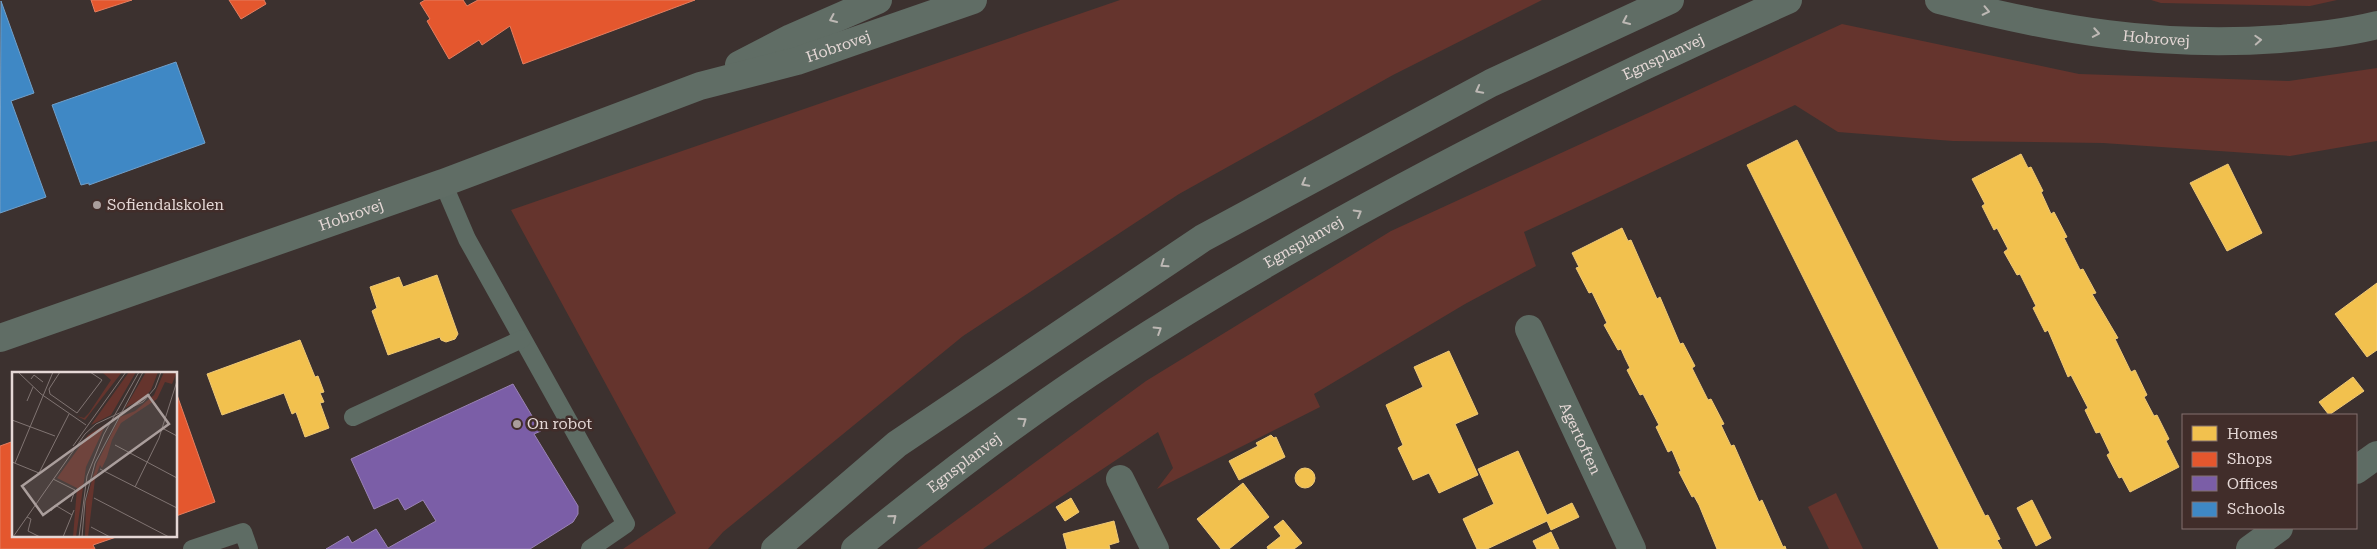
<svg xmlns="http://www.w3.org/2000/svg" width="2377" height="549" font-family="'Roboto Serif',serif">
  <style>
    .green { fill: #65342d }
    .homes { fill: #f2c14e; stroke: #eec877 }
    .shops { fill: #e4572e; stroke: #e47e60 }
    .offices { fill: #7b5ea7; stroke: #9b83b5 }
    .schools { fill: #3f88c5; stroke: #71a0ca }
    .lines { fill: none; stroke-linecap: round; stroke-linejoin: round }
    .lane { stroke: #5e6c64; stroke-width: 18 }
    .street { stroke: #5e6c64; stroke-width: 28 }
    .secondary { stroke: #606d65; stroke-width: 28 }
    .oneway { stroke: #bdb8b4 }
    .poi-dot { fill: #aa9e9c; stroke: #412d2a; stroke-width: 2 }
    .labels { text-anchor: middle; stroke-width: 5; stroke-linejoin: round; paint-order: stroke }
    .street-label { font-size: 15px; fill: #e5d8d6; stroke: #412d2a }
    .poi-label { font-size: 15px; fill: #e5d8d6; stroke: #412d2a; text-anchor: start }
    .inset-road { fill: none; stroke: #807472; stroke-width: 1 }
    .view { fill: #aa9e9c; fill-opacity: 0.15; stroke: #aa9e9c; stroke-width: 2.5 }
    .inset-edge { fill: none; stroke: #e5d8d6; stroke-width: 2.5 }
  </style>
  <rect width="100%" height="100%" fill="#3c312f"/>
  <g class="green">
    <polygon points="1120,0 1542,0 1393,75 1179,194 963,336 723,532 708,549 623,549 676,513 511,210"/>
    <polygon points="2151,0 2337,0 2310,6 2161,3"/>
    <polygon points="1842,24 2079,74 2289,81 2377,68 2377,141 2290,156 2103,143 1953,141 1838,132 1795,105 1524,232 1536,266 1465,304 1314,394 1320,407 1157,489 1173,468 1158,432 983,549 917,549 1146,381 1391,231"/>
    <polygon points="1836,493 1863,549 1829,549 1808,507"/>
  </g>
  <g class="homes">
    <polygon points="1797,140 1985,516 1988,515 2000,539 1997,540 2002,549 1939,549 1747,165"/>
    <polygon points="2021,154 2028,168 2031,167 2043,191 2041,192 2051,214 2054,212 2067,237 2064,238 2080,270 2083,269 2096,293 2092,294 2118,338 2115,339 2131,372 2135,370 2147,395 2144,397 2154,416 2157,415 2169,439 2166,441 2179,467 2130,492 2122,477 2119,478 2107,455 2110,453 2100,432 2096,433 2085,410 2088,408 2071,375 2068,377 2048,330 2045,332 2033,308 2036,306 2020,274 2017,275 2004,252 2008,249 1997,228 1994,230 1982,206 1985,204 1972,179"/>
    <polygon points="2228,164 2262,233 2227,251 2190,183"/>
    <polygon points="1622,228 1628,241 1631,240 1657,299 1660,297 1680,344 1683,343 1695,366 1692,368 1708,400 1711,399 1724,424 1721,425 1731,446 1734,445 1759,502 1762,500 1783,547 1785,546 1786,549 1717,549 1699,505 1694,496 1692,497 1679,472 1681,471 1672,450 1668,452 1656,427 1659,425 1643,394 1640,395 1627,370 1630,368 1625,358 1621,349 1618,350 1604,325 1607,323 1592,292 1589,293 1576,268 1579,267 1572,253"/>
    <polygon points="437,275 458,334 455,339 446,342 441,340 440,337 388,355 372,311 377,308 370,287 399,277 403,287"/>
    <polygon points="2377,283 2377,350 2367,357 2335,314"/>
    <polygon points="300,340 315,377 318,376 324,392 320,393 324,402 320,403 329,428 305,437 296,412 292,414 284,393 222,415 207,374"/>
    <polygon points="1449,351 1478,414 1455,424 1478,475 1439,493 1429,473 1413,480 1398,448 1403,445 1386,405 1423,387 1414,367"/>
    <polygon points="2353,377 2364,391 2329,415 2319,402"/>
    <polygon points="1271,435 1274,438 1276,437 1285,457 1239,480 1229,461 1258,446 1256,443"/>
    <polygon points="1518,451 1547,515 1572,503 1579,517 1551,530 1547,521 1487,549 1477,549 1463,519 1494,504 1478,469"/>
    <circle cx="1305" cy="478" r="10"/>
    <polygon points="1243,483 1269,517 1229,549 1221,549 1197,519"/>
    <polygon points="1071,498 1079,512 1065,521 1056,507"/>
    <polygon points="2032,500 2051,538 2036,546 2017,508"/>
    <polygon points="1283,520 1302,543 1294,549 1268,549 1267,547 1281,536 1274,527"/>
    <polygon points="1114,521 1119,542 1109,545 1110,549 1067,549 1063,534"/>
    <polygon points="1551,532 1559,549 1537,549 1533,541"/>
  </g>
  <g class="shops">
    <polygon points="91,0 132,0 95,12"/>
    <polygon points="229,0 264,0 266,4 241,19"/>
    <polygon points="425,0 463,0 467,6 478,0 695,0 523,64 510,26 482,45 479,40 449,59 427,21 430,19 420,3"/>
    <polygon points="176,392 215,502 176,516"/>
    <polygon points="14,441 14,535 122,535 93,545 95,549 0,549 0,446"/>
  </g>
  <polygon class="offices" points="513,384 541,431 534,434 578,506 578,514 573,522 530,549 326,549 348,536 352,543 376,529 388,548 436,521 423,500 405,510 398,498 374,509 351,459"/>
  <g class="schools">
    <polygon points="1,1 34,93 11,101 46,197 0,213"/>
    <polygon points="176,62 205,143 89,185 89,183 81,185 52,105"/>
  </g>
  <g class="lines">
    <g class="lane">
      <polyline points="443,183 467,239 626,524 590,549"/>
      <polyline points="353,417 522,339"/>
      <polyline points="192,549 243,532 249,549"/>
    </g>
    <g class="street">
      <path id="s1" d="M1529 329 1632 549"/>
      <polyline points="2356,470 2377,455"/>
      <polyline points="1120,479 1155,549"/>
      <polyline points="2250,549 2279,528"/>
    </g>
    <g class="secondary">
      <path id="s2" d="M1939 0C2055 30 2160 48 2280 39 2312 36 2345 33 2377 25"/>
      <polyline points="739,65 791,38 878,0"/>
      <path id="s3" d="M0 338 443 183 700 86 797 61 973 0"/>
      <polyline points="775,549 897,444 1203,238 1491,83 1670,0"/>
      <path id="s4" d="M855 549C938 481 1024 415 1114 357 1327 219 1556 103 1788 0"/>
    </g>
  </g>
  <defs><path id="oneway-chevron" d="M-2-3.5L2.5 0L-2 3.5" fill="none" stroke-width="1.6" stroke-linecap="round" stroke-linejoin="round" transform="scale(1.25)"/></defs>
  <g class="oneway">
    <use href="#oneway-chevron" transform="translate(1986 11) rotate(12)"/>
    <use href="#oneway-chevron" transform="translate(833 19) rotate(156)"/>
    <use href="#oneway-chevron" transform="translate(1626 21) rotate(155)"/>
    <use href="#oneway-chevron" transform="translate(2096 33) rotate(10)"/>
    <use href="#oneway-chevron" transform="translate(2258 40) rotate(-3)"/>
    <use href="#oneway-chevron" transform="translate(1479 90) rotate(152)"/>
    <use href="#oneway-chevron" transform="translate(1305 183) rotate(152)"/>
    <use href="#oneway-chevron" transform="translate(1358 213) rotate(-30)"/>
    <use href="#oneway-chevron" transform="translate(1164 264) rotate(146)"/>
    <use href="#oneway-chevron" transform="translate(1158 330) rotate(-32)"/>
    <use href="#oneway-chevron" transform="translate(1023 421) rotate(-35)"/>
    <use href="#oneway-chevron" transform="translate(893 518) rotate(-39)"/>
  </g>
  <g class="poi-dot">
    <circle cx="97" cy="205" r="5"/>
    <circle cx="517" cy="424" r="5"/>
  </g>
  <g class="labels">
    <g class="street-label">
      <text dy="5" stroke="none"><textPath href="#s2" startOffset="221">Hobrovej</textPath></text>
      <text dy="5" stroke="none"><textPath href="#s3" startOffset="888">Hobrovej</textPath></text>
      <text dy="5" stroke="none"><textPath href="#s4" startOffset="949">Egnsplanvej</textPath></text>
      <text dy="5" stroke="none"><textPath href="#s3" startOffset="372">Hobrovej</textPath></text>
      <text dy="5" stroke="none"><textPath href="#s4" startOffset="544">Egnsplanvej</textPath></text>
      <text dy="5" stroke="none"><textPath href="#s1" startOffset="121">Agertoften</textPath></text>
      <text dy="5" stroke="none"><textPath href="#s4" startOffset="139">Egnsplanvej</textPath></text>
    </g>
    <g class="poi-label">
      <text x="107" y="210">Sofiendalskolen</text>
      <text x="527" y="429">On robot</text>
    </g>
  </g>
  <g transform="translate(12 372)">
    <rect width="165" height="165" fill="#3c312f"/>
    <path d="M101 0H110L73 48 65 44 72 46 77 41 99 8 91 1ZM117 0H124L99 43 79 53ZM134 0H146L139 18 132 26 113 36ZM152 0H165L160 12 153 10 145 27 109 51 100 68 95 85 90 96 88 93 83 107 76 165H73L74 129 85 91 108 45 123 39 142 23ZM94 52 74 95 64 165H61L65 116 45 106 76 63Z" fill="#65342d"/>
    <path class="inset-road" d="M6 0 29 22 74 53M48 0 37 17 38 22 65 41 90 8 78 0M19 7 22 3 31 10M15 29 21 15M0 48 43 64M150 56 165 64M103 73 165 106M61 74 114 0M0 90 27 101 57 42M3 91 41 0M88 97 165 136M41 107 63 118 59 130M123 115 147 66 165 9M82 126 157 165M39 139 43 133 60 143M15 145 19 147 16 159 28 165M79 155 98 165M1 165 73 62 84 52 131 30 143 16 149 0M51 165 62 138M67 165 75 104 92 62 127 0M70 165 73 129 83 91 131 0"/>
    <path class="view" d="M136 23 157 52 31 143 10 114Z"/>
    <rect width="165" height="165" class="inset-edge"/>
  </g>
  <rect x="2182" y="414" width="175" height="115" fill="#412d2a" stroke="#83716f"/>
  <rect x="2192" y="426" width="25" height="15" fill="#f2c14e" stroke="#83716f"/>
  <text x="2227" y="439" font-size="15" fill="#e5d8d6">Homes</text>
  <rect x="2192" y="452" width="25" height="15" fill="#e4572e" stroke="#83716f"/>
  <text x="2227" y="464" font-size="15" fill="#e5d8d6">Shops</text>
  <rect x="2192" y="476" width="25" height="15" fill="#7b5ea7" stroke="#83716f"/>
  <text x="2227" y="489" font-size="15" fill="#e5d8d6">Offices</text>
  <rect x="2192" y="502" width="25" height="15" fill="#3f88c5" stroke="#83716f"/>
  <text x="2227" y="514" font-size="15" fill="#e5d8d6">Schools</text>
</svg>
